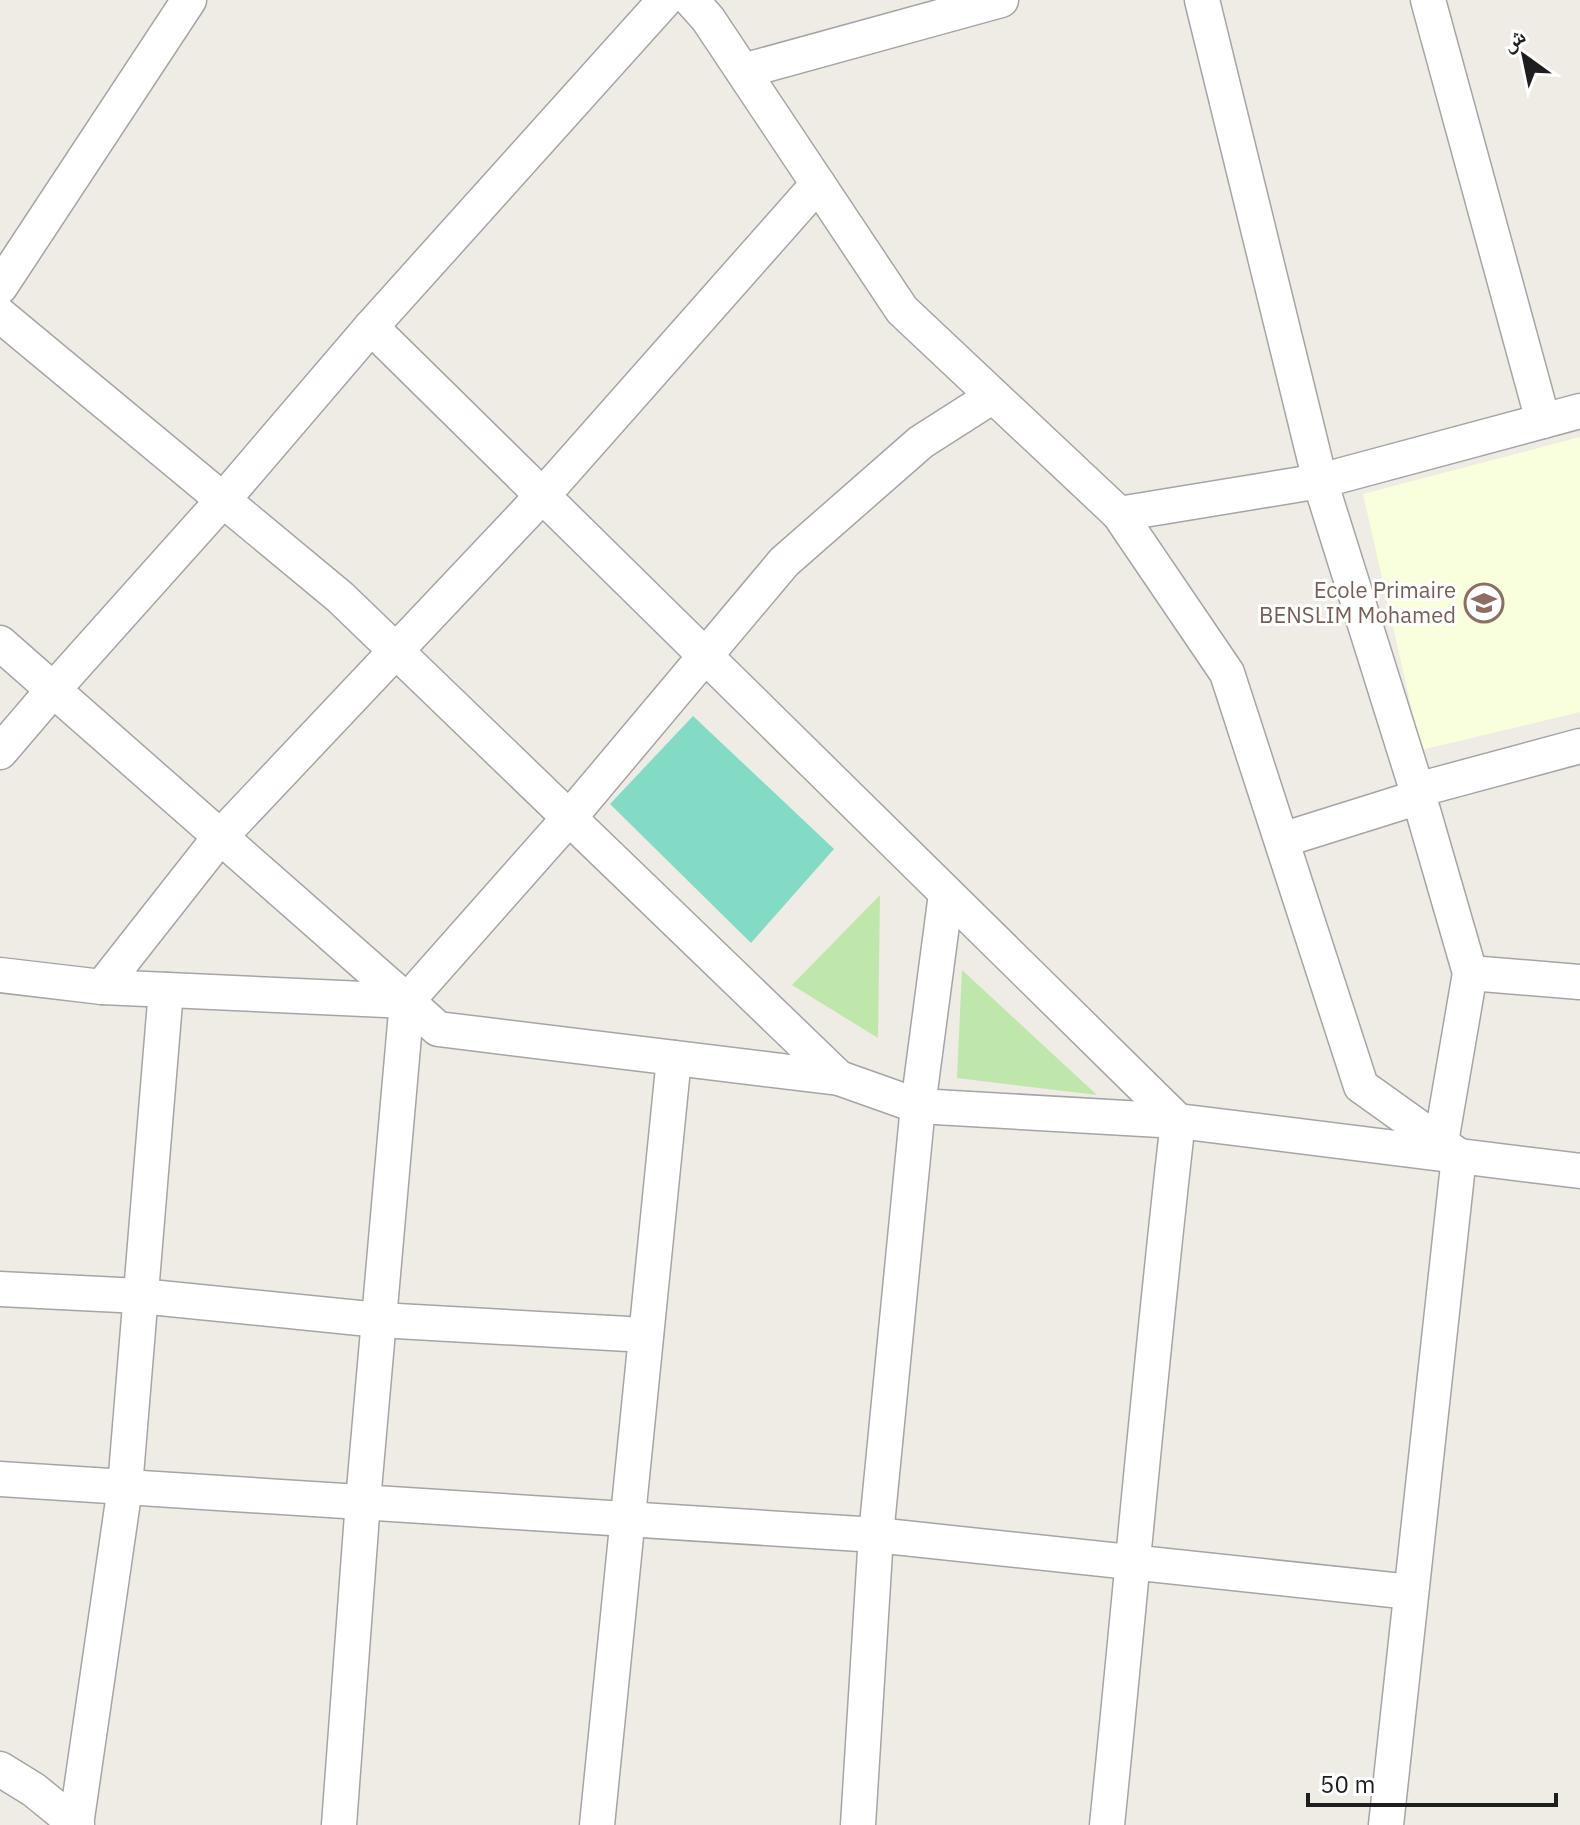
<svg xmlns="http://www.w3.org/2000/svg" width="1580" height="1825" font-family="'IBM Plex Sans','Noto Naskh Arabic',sans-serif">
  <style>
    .education { fill: #f9fedd }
    .grass { fill: #c0e7ab }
    .pitch { fill: #84dbc5 }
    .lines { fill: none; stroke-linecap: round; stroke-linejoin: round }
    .street-casing { stroke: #a5a5a5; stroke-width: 37 }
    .street { stroke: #fff; stroke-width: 34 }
    .labels { text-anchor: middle; stroke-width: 6; stroke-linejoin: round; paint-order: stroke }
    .education-label { font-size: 22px; fill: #785e54; stroke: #fff; text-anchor: end }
  </style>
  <rect width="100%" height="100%" fill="#eeece4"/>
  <polygon class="education" points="1580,437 1580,712 1421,750 1363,494"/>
  <g class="grass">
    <polygon points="880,895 878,1038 792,985"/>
    <polygon points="962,970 1097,1095 957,1078"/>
  </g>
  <polygon class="pitch" points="693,716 834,849 751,943 610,804"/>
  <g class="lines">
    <g class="street-casing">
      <g id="street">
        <polyline points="691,0 708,19 902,310 1119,514 1227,673 1361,1086 1459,1156 1386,1825"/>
        <polyline points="1428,0 1543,421"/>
        <polyline points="743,71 1001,0"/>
        <polyline points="0,287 189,0"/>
        <polyline points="0,315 340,597 839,1078"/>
        <path d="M371 327 1178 1121C1151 1355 1131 1590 1107 1825"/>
        <polyline points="1580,411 1320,481 1417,790 1580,746"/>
        <polyline points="1119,514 1320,481 1202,0"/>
        <polyline points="0,643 407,1001"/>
        <polyline points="0,752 53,690 223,500 371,327 665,0"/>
        <polyline points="1417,790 1470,973 1441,1142"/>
        <polyline points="1282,840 1419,797"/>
        <polyline points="1470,973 1580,982"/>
        <polyline points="0,975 102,987 407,1001 438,1029 839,1078 918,1106 1178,1121 1580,1171"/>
        <polyline points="102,987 220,837 543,495 818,184"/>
        <polyline points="0,1289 140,1296 379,1320 646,1335"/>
        <polyline points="0,1479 876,1535 1411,1592"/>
        <polyline points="0,1769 34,1790 77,1825"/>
        <polyline points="76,1825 125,1487 166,990"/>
        <polyline points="339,1825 363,1501 407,1001 569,818 784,562 921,442 993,396"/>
        <polyline points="597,1825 674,1058"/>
        <polyline points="858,1825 876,1535 918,1106 946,894"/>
      </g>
    </g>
    <use href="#street" class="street"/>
  </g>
  <defs>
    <g id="school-ring" transform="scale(2)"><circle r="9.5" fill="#fff" stroke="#8d6e63" stroke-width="1.5"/><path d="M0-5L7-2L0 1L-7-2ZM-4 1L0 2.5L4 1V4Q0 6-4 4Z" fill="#8d6e63"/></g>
  </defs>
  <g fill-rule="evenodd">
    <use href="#school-ring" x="1484" y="603"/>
  </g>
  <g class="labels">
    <g class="education-label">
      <text x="1456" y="598">Ecole Primaire<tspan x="1456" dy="25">BENSLIM Mohamed</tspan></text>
    </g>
  </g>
  <g transform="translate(1524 56) rotate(327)" stroke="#ffffff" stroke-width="6" paint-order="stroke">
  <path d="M0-6L14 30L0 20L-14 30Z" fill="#1e1e1e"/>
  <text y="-12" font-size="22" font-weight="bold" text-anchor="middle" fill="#1e1e1e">ش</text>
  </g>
  <path d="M1308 1793v12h248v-12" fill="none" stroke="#1e1e1e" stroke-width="4"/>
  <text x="1320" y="1793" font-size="24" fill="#1e1e1e" stroke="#ffffff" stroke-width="6" paint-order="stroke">50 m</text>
</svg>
